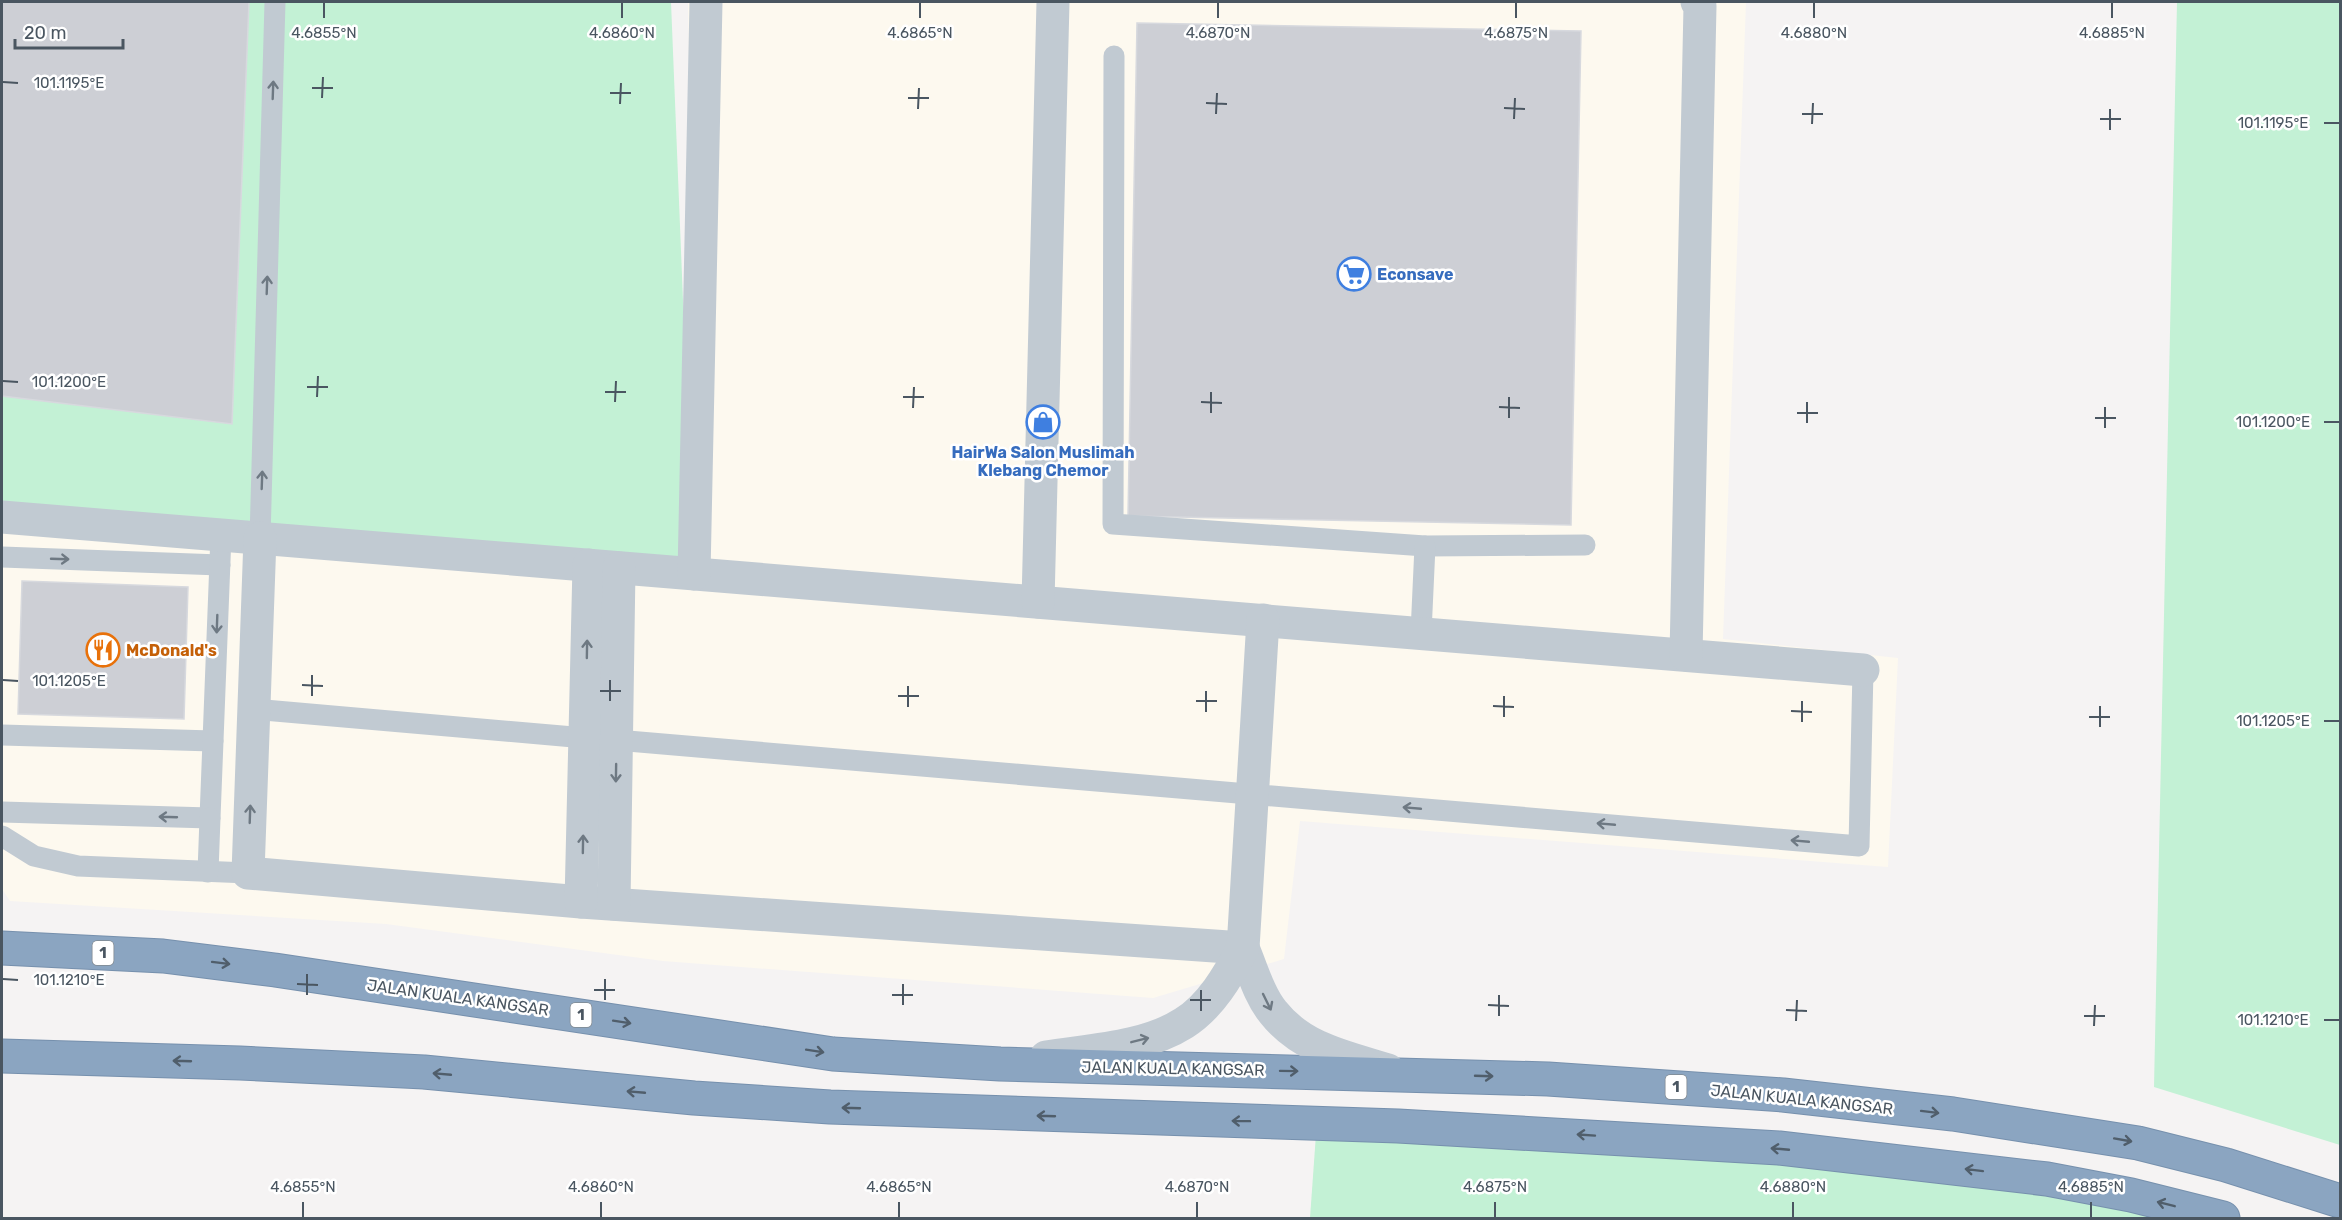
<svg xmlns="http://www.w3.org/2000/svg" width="2342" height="1220" font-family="Rubik,sans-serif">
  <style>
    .commercial { fill: #fdf9ef }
    .green { fill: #c3f1d5 }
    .building { fill: #cdcfd5; stroke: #d7d9de; stroke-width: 1.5 }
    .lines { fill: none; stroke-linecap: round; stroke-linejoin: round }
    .highway-casing { stroke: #7690ad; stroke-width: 35 }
    .lane { stroke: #c1cad2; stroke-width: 21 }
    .street { stroke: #c1cad2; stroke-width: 33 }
    .highway { stroke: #8ba5c1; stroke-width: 33 }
    .oneway { stroke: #6e7983 }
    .oneway2 { stroke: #505e6b }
    .ticks { fill: none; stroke: #4a5661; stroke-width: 2 }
    .labels { text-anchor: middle; stroke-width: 5; stroke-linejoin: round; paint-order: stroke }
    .shield { fill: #fff; stroke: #808990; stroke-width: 1.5 }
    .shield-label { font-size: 15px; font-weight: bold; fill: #4a5661 }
    .shop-label { font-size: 16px; font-weight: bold; fill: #366cbe; stroke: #fff; text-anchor: start }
    .food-label { font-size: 16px; font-weight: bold; fill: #c56008; stroke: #fff; text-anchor: start }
    .street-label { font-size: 16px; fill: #4a5661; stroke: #fff }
    .ticks-label { font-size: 15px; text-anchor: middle; fill: #4a5661; stroke: #fff; stroke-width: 5; stroke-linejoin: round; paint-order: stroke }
  </style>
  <rect width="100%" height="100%" fill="#f5f3f3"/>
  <polygon class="commercial" points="688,2 1746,2 1723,639 1898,658 1888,867 1300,821 1284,959 1153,998 663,961 386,924 10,901 2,889 2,510 698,573"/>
  <g class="green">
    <polygon points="2,2 671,2 694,574 2,517"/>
    <polygon points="2177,2 2340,2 2340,1145 2154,1087"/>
    <polygon points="1316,1134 1773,1161 2044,1195 2169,1218 1310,1218"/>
  </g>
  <g class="building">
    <polygon points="2,2 249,2 232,424 2,396"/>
    <polygon points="1137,23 1581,31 1571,525 1128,516"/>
    <polygon points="22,581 188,587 184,719 18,714"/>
  </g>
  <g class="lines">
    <g class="highway-casing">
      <g id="highway">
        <polyline points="2,948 163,956 275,970 833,1054 1000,1064 1548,1079 1783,1095 1953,1114 2138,1143 2226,1165 2340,1201"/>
        <polyline points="2,1056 240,1063 424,1072 694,1098 830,1107 1398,1126 1779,1148 2047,1179 2131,1195 2223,1218"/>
      </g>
    </g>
    <g class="lane">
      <polyline points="1114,56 1113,524 1425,546 1585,545"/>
      <polyline points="260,538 275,2"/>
      <polyline points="2,557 220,565"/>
      <polyline points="1421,633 1425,546"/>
      <polyline points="253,709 585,738"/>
      <polyline points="2,735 213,741"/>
      <polyline points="616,740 1859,846 1863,670"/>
      <polyline points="2,812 210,818 221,535"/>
      <polyline points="2,836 34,856 78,866 248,873"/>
      <polyline points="208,872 210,818"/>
    </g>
    <g class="street">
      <polyline points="2,517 1863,670"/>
      <polyline points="260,538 248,873 581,902 1243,948"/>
      <polyline points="694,574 706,2"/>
      <polyline points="1038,602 1053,2"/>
      <polyline points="1686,655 1700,6 1697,2"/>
      <polyline points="581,902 589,565"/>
      <polyline points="614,904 619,568"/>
      <path d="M1243 948C1252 969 1259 995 1273 1012 1302 1049 1346 1057 1388 1070"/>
      <path d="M1046 1057C1090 1050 1145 1048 1184 1023 1211 1006 1228 976 1243 948L1263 620"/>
    </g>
    <use href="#highway" class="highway"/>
  </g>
  <defs><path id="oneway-shaft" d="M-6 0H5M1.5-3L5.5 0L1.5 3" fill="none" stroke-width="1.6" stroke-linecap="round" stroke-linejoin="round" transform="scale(1.5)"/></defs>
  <g class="oneway">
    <use href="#oneway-shaft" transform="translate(273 90) rotate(-88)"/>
    <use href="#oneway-shaft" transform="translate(267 285) rotate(-88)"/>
    <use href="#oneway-shaft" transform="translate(262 480) rotate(-88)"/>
    <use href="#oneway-shaft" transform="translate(60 559) rotate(2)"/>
    <use href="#oneway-shaft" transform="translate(217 624) rotate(92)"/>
    <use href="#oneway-shaft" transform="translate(587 649) rotate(-89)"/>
    <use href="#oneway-shaft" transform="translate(616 773) rotate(91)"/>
    <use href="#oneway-shaft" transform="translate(1412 808) rotate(-175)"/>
    <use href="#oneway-shaft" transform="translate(250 814) rotate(-88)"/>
    <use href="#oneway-shaft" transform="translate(168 817) rotate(-178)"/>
    <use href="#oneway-shaft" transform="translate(1606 824) rotate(-175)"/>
    <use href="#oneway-shaft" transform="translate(1800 841) rotate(-175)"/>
    <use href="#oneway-shaft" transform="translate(583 844) rotate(-89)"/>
    <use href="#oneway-shaft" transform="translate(1267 1002) rotate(64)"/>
    <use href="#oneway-shaft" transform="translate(1140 1040) rotate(-14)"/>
  </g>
  <g class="oneway2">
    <use href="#oneway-shaft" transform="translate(221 963) rotate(7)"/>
    <use href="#oneway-shaft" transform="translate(622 1022) rotate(9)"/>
    <use href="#oneway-shaft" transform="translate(815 1051) rotate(9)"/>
    <use href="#oneway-shaft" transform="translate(182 1061) rotate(-178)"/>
    <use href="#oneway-shaft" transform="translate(1289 1071) rotate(1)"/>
    <use href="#oneway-shaft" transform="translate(442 1074) rotate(-175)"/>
    <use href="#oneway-shaft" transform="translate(1484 1076) rotate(2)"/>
    <use href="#oneway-shaft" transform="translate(636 1092) rotate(-175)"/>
    <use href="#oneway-shaft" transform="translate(851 1108) rotate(-178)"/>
    <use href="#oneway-shaft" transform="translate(1930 1112) rotate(7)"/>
    <use href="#oneway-shaft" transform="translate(1046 1116) rotate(-178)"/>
    <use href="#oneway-shaft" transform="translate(1241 1121) rotate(-179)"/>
    <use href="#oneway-shaft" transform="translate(1586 1135) rotate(-176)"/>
    <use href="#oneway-shaft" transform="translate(2123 1140) rotate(10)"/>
    <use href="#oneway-shaft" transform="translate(1780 1149) rotate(-175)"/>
    <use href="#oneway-shaft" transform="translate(1974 1170) rotate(-173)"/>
    <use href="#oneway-shaft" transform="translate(2166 1204) rotate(-166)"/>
  </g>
  <path class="ticks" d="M324 18V3M622 18V3M920 18V3M1218 18V3M1516 18V3M1814 18V3M2112 18V3M3 82 18 83M312 88H333M610 93H631M322 98 323 77M908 98H929M1206 103 1227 104M620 104 621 83M1504 108 1525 109M918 109 919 88M1216 114 1217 93M1802 114H1823M1514 119 1515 98M2100 119H2121M2324 123H2339M1812 124 1813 103M2110 130V109M3 381 18 382M307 387H328M605 392H626M317 397 318 376M903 397H924M615 402 616 381M1201 402 1222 403M1499 407 1520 408M913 408 914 387M1211 413V392M1797 413H1818M1509 418V397M2095 418H2116M2324 422H2339M1807 423V402M2105 428V407M3 680 18 681M302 685 323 686M600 691H621M312 696V675M898 696H919M610 701V680M1196 701H1217M1493 706 1514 707M908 707V686M1791 711 1812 712M1206 712V691M1504 717V696M2089 717H2110M2324 721H2339M1802 722V701M2100 727V706M3 979 18 980M297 984 318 985M594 990H615M307 995V974M892 995H913M605 1000V979M1190 1000H1211M903 1005V984M1488 1005 1509 1006M1786 1010 1807 1011M1201 1011V990M1499 1016V995M2084 1016H2105M2324 1020H2339M1796 1021 1797 1000M2094 1026 2095 1005M303 1217V1202M601 1217V1202M899 1217V1202M1197 1217V1202M1495 1217V1202M1793 1217V1202M2091 1217V1202"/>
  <defs>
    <g id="supermarket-ring" transform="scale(1.725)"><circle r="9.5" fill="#fff" stroke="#3f7fe0" stroke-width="1.5"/><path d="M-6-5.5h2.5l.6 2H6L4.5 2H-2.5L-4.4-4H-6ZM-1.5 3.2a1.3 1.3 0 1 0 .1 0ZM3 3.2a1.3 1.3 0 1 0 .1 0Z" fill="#3f7fe0"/></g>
    <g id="shop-ring" transform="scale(1.725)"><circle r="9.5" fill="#fff" stroke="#3f7fe0" stroke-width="1.5"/><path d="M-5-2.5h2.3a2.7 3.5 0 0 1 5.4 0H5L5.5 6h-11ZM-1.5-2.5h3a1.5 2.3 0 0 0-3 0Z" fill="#3f7fe0"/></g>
    <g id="restaurant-ring" transform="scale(1.725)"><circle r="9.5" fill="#fff" stroke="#e8710a" stroke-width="1.5"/><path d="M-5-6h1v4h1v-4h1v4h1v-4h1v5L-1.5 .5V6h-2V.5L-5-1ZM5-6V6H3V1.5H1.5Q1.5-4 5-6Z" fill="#e8710a"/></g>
  </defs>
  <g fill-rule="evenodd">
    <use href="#supermarket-ring" x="1354" y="274"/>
    <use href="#shop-ring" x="1043" y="422"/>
    <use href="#restaurant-ring" x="103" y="650"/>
  </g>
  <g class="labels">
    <g class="shield">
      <rect x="92.5" y="941" width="21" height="24" rx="4.5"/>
      <rect x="570.5" y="1003" width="21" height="24" rx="4.5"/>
      <rect x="1665.5" y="1075" width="21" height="24" rx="4.5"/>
    </g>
    <g class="shield-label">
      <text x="103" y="958">1</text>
      <text x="581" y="1020">1</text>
      <text x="1676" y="1092">1</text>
    </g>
    <g class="shop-label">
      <text x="1377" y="280">Econsave</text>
      <text x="1043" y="458" text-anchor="middle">HairWa Salon Muslimah<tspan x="1043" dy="18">Klebang Chemor</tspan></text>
    </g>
    <g class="food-label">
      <text x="126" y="656">McDonald's</text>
    </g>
    <g class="street-label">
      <text transform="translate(458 997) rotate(8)" y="6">JALAN KUALA KANGSAR</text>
      <text transform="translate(1173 1068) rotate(1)" y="6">JALAN KUALA KANGSAR</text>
      <text transform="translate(1802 1099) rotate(6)" y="6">JALAN KUALA KANGSAR</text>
    </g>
  </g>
  <g class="ticks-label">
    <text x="324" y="38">4.6855°N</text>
    <text x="622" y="38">4.6860°N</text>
    <text x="920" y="38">4.6865°N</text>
    <text x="1218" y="38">4.6870°N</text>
    <text x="1516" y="38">4.6875°N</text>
    <text x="1814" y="38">4.6880°N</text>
    <text x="2112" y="38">4.6885°N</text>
    <text x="69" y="88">101.1195°E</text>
    <text x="2273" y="128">101.1195°E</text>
    <text x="69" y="387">101.1200°E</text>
    <text x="2273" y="427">101.1200°E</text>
    <text x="69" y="686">101.1205°E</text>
    <text x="2273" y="726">101.1205°E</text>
    <text x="69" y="985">101.1210°E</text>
    <text x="2273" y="1025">101.1210°E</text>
    <text x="303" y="1192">4.6855°N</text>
    <text x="601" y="1192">4.6860°N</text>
    <text x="899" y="1192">4.6865°N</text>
    <text x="1197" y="1192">4.6870°N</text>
    <text x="1495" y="1192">4.6875°N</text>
    <text x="1793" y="1192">4.6880°N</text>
    <text x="2091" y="1192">4.6885°N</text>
  </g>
  <rect width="2342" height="1220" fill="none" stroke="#4a5661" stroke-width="6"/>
  <path d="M15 39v9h108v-9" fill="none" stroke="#4a5661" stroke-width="3"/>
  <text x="24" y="39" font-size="18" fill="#4a5661" stroke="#ffffff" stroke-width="4.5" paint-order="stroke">20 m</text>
</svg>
